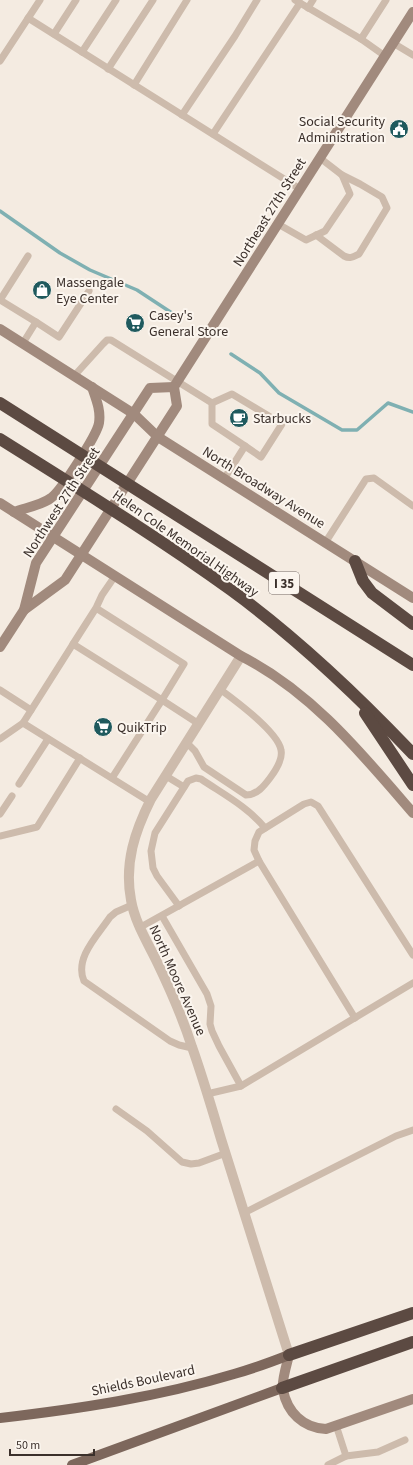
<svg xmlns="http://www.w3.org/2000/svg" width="413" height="1465" font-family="'Source Sans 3',sans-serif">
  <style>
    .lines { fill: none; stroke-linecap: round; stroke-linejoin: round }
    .stream { stroke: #7fb0b2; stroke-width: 3.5 }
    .lane { stroke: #cdbbac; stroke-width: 7 }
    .street { stroke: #cdbbac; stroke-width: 10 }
    .secondary { stroke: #a18a7d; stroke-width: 10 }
    .primary { stroke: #7d675c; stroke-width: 10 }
    .highway { stroke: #5c4a42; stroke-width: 12 }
    .labels { text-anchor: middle; stroke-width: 4; stroke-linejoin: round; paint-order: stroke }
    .shield { fill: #fbf5ee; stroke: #756b66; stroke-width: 1 }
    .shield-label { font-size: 13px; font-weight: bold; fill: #3b302b }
    .poi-label { font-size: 14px; fill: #3b302b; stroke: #fbf5ee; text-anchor: start }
    .street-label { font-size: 14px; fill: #3b302b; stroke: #fbf5ee }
  </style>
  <rect width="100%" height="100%" fill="#f4ebe1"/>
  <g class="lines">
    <g class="stream">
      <polyline points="0,211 60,253 90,270 137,290 175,315"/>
      <polyline points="231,354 260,373 279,393 342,430 357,430 388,403 413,412"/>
    </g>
    <g class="lane">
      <polyline points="295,0 361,39 385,56"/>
      <polyline points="308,8 313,0"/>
      <polyline points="28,18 300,189"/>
      <polyline points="54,34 76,0"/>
      <polyline points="361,39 386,0"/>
      <polyline points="393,43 413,55"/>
      <polyline points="82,52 116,0"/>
      <polyline points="0,61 40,0"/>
      <polyline points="108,69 153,0"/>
      <polyline points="134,85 187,0"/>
      <polyline points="182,115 235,36 257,0"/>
      <polyline points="213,134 300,3"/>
      <polyline points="278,224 306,240 325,231 350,194 342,175 320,158"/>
      <path d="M316 235 344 256C350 259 353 257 359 254L387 208 382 197 360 184 342 175"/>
      <polyline points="36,322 59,337 89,291"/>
      <polyline points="23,343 36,322 0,300 28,256"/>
      <polyline points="74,376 103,344 107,340 111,340 212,403 212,424 245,446 224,479"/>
      <polyline points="212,403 232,394 282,424 261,457 245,446"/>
      <polyline points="325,543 366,479 374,478 413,506"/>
      <polyline points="96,608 73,644 162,700 184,664 96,608 102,595 115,576"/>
      <polyline points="73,644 23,723 150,802"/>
      <polyline points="0,690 31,710"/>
      <polyline points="0,739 23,723"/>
      <path d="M187 743 195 751 204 767 246 795C257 795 264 786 270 778 276 770 283 759 281 750 278 732 236 701 221 690"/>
      <polyline points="166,776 184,787"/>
      <polyline points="112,778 162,700 199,724"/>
      <polyline points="19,784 48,739"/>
      <polyline points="0,814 12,796"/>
      <polyline points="0,836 37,827 80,758"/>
      <path d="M132 905 116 912 110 917C98 935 74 958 84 981L170 1041 179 1045 192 1048"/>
      <path d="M179 906 157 876 153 868 151 851 155 833 188 781 196 778 201 779C223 794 248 807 265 828"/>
      <polyline points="162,916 207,994 211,1006 210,1024 212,1031 219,1046 241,1086"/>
      <polyline points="139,928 259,861"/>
      <polyline points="355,1018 259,861 254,850 255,841 259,832 304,804 311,802 318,806 413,955"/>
      <polyline points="207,1094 241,1086 413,983"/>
      <polyline points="116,1109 147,1131 182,1162 191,1164 199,1163 226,1153"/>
      <polyline points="244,1213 396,1136 413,1130"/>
      <polyline points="346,1456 378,1452 405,1440"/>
      <polyline points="328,1465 346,1456 336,1425"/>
    </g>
    <path class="street" d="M241 656 151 799C135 831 124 863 131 900 135 923 148 943 158 964 171 991 183 1019 192 1047 203 1078 212 1109 221 1139 244 1211 266 1283 289 1355"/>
    <g class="secondary">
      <polyline points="0,329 134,414 158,437 413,598"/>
      <path d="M0 503 241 656C312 692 362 754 413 813"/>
      <path d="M14 512C25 508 42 505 51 498 61 491 97 435 99 423 101 410 96 399 92 387"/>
      <polyline points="24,610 65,580 177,406 174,387 177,382 413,12"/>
      <polyline points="0,647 24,610 36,563 150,388 174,387"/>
      <path d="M289 1355C287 1364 281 1382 283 1390 287 1412 303 1428 326 1429L413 1399"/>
    </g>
    <g class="primary">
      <path d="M0 1418C78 1409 158 1397 234 1374 252 1369 271 1362 289 1355"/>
      <polyline points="72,1465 282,1388"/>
    </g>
    <g class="highway">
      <polyline points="0,403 413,665"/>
      <path d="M0 439C78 488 156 536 231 590 297 638 357 695 413 754"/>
      <polyline points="355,561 363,581 372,593 413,624"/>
      <polyline points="365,713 413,785"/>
      <polyline points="289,1355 413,1313"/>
      <polyline points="282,1388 413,1342"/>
    </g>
  </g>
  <defs>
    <g id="civic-disc" transform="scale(1)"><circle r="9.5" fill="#1f5a5e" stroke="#fbf5ee"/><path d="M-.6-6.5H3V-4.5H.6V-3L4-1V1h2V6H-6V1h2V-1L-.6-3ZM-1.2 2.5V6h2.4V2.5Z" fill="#fff"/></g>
    <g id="shop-disc" transform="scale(1)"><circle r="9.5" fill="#1f5a5e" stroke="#fbf5ee"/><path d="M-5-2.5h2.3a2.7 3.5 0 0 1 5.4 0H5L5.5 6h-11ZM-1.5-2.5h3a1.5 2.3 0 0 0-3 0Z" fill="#fff"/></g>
    <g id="supermarket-disc" transform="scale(1)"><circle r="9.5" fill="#1f5a5e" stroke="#fbf5ee"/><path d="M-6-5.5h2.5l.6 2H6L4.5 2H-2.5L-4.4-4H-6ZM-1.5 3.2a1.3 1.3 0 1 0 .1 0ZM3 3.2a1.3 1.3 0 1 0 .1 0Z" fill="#fff"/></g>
    <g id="cafe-disc" transform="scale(1)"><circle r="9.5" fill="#1f5a5e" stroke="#fbf5ee"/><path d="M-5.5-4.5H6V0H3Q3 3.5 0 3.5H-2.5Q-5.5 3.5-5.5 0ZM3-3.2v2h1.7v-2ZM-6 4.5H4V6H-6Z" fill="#fff"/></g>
  </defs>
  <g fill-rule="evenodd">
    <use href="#civic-disc" x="399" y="129"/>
    <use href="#shop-disc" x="42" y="290"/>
    <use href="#supermarket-disc" x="135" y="323"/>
    <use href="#cafe-disc" x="239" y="418"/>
    <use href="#supermarket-disc" x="103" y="727"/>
  </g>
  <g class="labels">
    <rect class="shield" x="269" y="572" width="30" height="22" rx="3"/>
    <g class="shield-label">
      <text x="284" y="588">I 35</text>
    </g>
    <g class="poi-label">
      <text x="385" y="126" text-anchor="end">Social Security<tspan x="385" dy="16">Administration</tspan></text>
      <text x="56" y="287">Massengale<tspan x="56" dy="16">Eye Center</tspan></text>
      <text x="149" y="320">Casey's<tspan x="149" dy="16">General Store</tspan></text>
      <text x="253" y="423">Starbucks</text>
      <text x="117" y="732">QuikTrip</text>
    </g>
    <g class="street-label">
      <text transform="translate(269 212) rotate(-58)" y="5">Northeast 27th Street</text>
      <text transform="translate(264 487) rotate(32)" y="5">North Broadway Avenue</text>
      <text transform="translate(61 502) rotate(-57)" y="5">Northwest 27th Street</text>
      <text transform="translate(186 543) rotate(35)" y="5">Helen Cole Memorial Highway</text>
      <text transform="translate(178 980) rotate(66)" y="5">North Moore Avenue</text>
      <text transform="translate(143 1380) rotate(-12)" y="5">Shields Boulevard</text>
    </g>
  </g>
  <path d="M10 1449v6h84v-6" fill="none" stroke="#3b302b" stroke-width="2"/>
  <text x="16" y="1449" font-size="12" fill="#3b302b" stroke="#fbf5ee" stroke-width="3" paint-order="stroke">50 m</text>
</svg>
